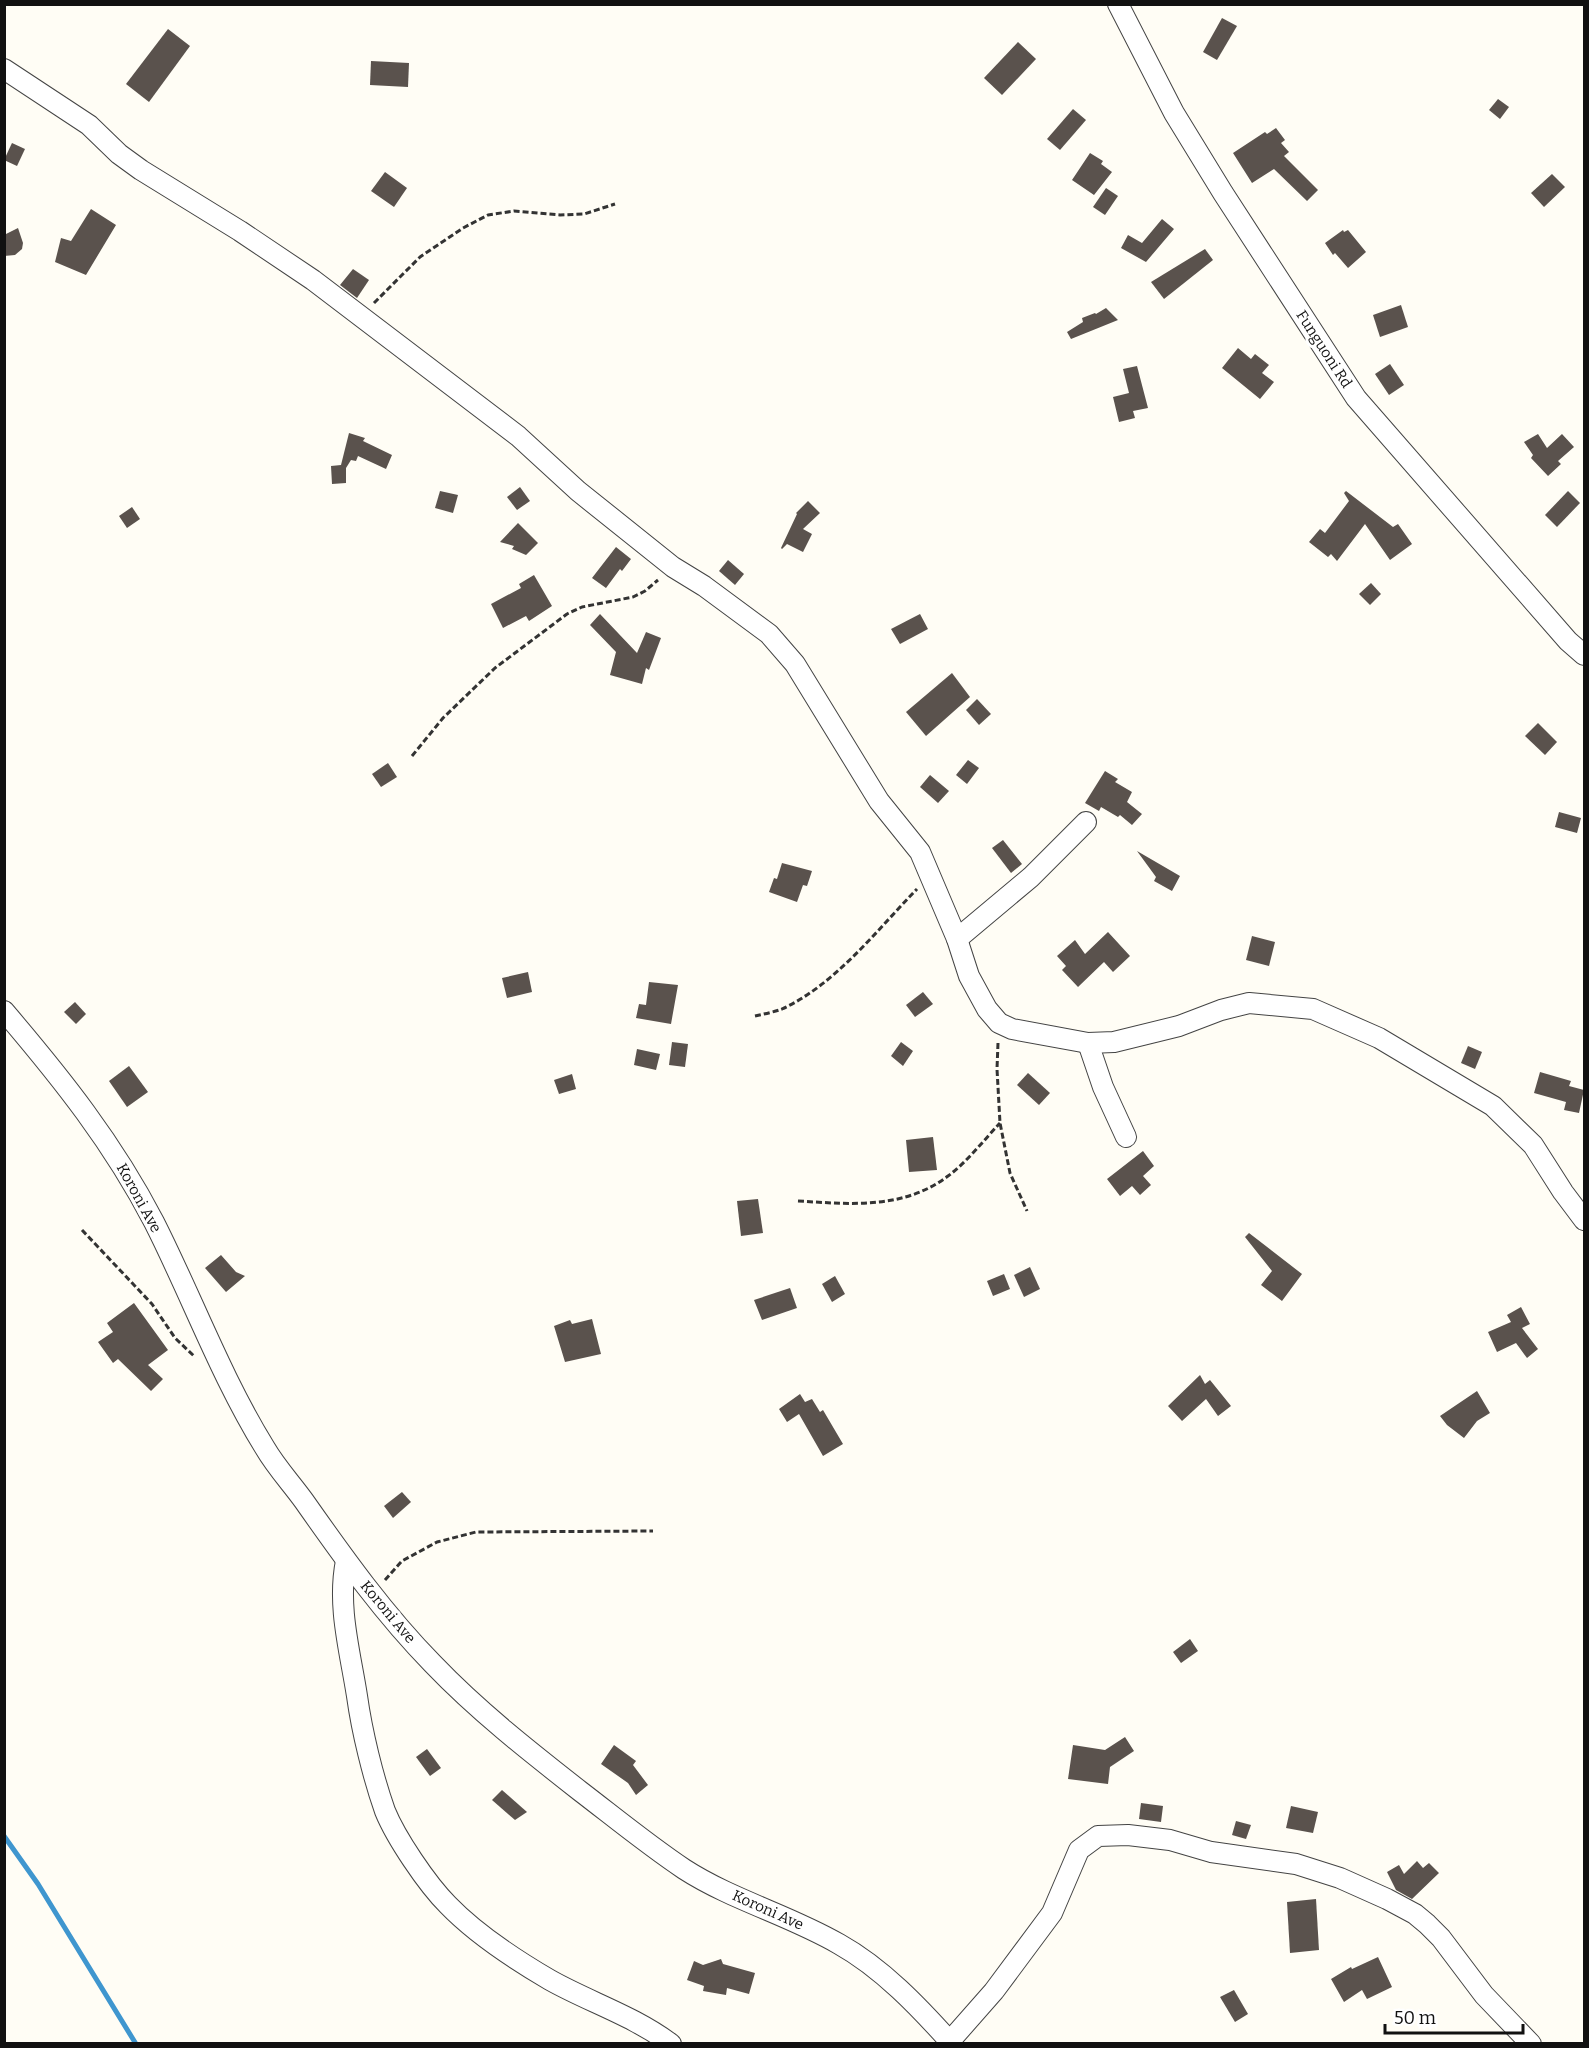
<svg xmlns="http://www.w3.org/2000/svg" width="1589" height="2048" font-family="Bitter,serif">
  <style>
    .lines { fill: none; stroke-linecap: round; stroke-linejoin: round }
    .stream { stroke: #3f96cf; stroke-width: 5 }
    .building { fill: #5a524d }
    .minor-casing { stroke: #444; stroke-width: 22 }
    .path { stroke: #333; stroke-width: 3; stroke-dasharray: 6 3; stroke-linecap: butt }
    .minor { stroke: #fff; stroke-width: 20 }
    .labels { text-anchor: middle; stroke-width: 6; stroke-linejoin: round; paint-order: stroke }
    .street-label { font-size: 15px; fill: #111; stroke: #fff }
  </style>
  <rect width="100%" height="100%" fill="#fffdf5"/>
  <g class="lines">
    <polyline class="stream" points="4,1836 38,1884 136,2044"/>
  </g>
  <g class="building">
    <polygon points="1222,18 1237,26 1217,60 1203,52"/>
    <polygon points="168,29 190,46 149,102 126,84"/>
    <polygon points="1018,42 1036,59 1002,95 984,78"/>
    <polygon points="371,61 409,63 408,87 370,85"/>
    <polygon points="1498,99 1509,107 1500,119 1489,110"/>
    <polygon points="1073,109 1086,120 1060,150 1047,139"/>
    <polygon points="1276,128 1285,140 1281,143 1289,152 1284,156 1318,190 1307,201 1274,169 1252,183 1233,153 1265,132 1267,134"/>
    <polygon points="12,143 25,149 17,166 4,160"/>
    <polygon points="1090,153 1103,161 1101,164 1112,172 1094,195 1072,180"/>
    <polygon points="385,172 407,188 394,207 371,191"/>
    <polygon points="1552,174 1565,187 1544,207 1531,193"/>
    <polygon points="1106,188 1118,196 1105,215 1093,207"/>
    <polygon points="91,209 116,225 86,275 55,262 61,238 71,241"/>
    <polygon points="1162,219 1174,229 1146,262 1121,248 1128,235 1142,243"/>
    <polygon points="18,228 23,243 22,249 15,255 4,256 4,235"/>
    <polygon points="1343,230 1344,232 1348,230 1366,252 1348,268 1335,253 1333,255 1325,243"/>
    <polygon points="1205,249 1213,260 1164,299 1151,282"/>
    <polygon points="353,269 369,280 357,298 340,285"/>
    <polygon points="1401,305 1408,327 1380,337 1373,315"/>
    <polygon points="1106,308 1118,320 1071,339 1067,332 1083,322 1082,318 1095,313 1096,314"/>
    <polygon points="1238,348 1251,359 1255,354 1269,365 1262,373 1274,382 1260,399 1222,368"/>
    <polygon points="1390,364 1404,385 1389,395 1375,374"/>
    <polygon points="1137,366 1148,408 1133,411 1135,418 1119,422 1113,397 1129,393 1123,369"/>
    <polygon points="349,433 365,438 363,441 392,455 386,469 358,456 356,461 351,460 346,468 346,483 332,484 331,466 341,465"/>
    <polygon points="1538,434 1547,448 1562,434 1574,447 1558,461 1561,464 1548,476 1531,458 1533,455 1524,442"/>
    <polygon points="520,487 530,501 517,510 507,497"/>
    <polygon points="440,491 458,495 453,513 435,508"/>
    <polygon points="1346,491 1393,527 1398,524 1412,544 1390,560 1365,524 1337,561 1331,554 1328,557 1309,542 1320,529 1325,533 1349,501 1344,493"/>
    <polygon points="1568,491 1580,503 1557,527 1545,515"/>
    <polygon points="808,501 820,513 803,529 812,534 803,552 787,544 782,549 781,548 797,514 796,513"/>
    <polygon points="132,507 140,519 127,528 119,516"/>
    <polygon points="518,523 538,543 526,555 512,549 514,546 500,542"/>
    <polygon points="616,547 631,559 622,571 620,569 606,588 592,578"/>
    <polygon points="728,560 744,574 735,585 719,571"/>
    <polygon points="534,575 552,606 529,621 526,616 503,628 491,604 521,588 519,584"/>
    <polygon points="1371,583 1381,594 1370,605 1359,594"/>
    <polygon points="600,614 637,653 646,632 661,638 649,670 646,668 642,684 610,675 616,652 590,625"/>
    <polygon points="920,614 928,629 900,644 891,629"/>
    <polygon points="952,673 970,697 926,736 906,712"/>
    <polygon points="977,699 991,714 979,725 966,710"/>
    <polygon points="1538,723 1557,742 1545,755 1525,736"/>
    <polygon points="968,760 979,768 967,784 956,775"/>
    <polygon points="388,763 397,777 381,787 372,774"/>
    <polygon points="1105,771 1118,779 1115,782 1132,792 1127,802 1142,814 1132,825 1120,815 1118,817 1101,807 1099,811 1085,803"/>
    <polygon points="930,775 949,791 938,803 920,787"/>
    <polygon points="1559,812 1581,818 1577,833 1555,827"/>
    <polygon points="1003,840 1022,864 1011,873 992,848"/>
    <polygon points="1137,851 1180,876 1172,891 1154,881 1156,877"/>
    <polygon points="782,863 812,871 807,886 803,885 797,902 769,892 774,878 777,879"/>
    <polygon points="1108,932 1130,956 1113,972 1104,962 1078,987 1062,970 1066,966 1057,956 1075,940 1085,954"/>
    <polygon points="1252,936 1275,942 1269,966 1246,960"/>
    <polygon points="528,972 532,992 507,998 502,978"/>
    <polygon points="649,982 678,985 671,1024 636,1018 639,1004 646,1005"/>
    <polygon points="923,992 933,1004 915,1017 906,1005"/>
    <polygon points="75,1002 86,1014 76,1024 64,1012"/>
    <polygon points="672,1042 688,1044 685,1067 669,1065"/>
    <polygon points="901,1042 913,1051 903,1066 891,1056"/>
    <polygon points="1468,1046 1482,1052 1475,1069 1461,1063"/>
    <polygon points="637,1049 660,1054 656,1070 634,1065"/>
    <polygon points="129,1066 148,1092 127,1107 109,1081"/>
    <polygon points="1540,1072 1571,1081 1569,1086 1584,1090 1579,1113 1564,1110 1566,1102 1534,1093"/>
    <polygon points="1028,1073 1050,1093 1039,1105 1017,1085"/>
    <polygon points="572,1074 576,1089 559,1094 554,1080"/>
    <polygon points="933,1137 937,1170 909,1172 906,1140"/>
    <polygon points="1143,1151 1154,1166 1143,1176 1151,1185 1140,1195 1132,1186 1120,1196 1107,1179"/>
    <polygon points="758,1199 763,1233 741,1236 737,1201"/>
    <polygon points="1249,1233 1302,1274 1282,1301 1261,1285 1272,1271 1245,1237"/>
    <polygon points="221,1255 236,1272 245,1276 226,1292 205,1268"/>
    <polygon points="1030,1267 1040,1289 1024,1297 1014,1275"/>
    <polygon points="1004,1274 1010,1289 993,1296 987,1281"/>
    <polygon points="835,1276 845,1294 832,1302 822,1284"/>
    <polygon points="790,1288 797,1308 762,1320 754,1300"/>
    <polygon points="134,1303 168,1350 148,1365 163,1379 151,1391 118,1359 113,1363 98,1342 113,1332 107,1323"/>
    <polygon points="1521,1307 1530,1324 1522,1328 1538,1349 1527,1358 1516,1343 1497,1352 1488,1332 1511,1322 1507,1315"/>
    <polygon points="592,1319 601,1354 565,1362 554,1326 570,1320 572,1324"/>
    <polygon points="1200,1375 1205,1384 1210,1380 1231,1406 1218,1416 1206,1399 1182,1421 1168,1406"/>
    <polygon points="1477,1391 1490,1413 1477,1421 1464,1438 1447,1425 1440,1416"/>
    <polygon points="800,1394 805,1402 812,1399 820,1412 823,1410 843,1444 823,1456 799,1414 787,1422 779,1409"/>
    <polygon points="402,1492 411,1502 393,1518 384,1506"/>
    <polygon points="1190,1639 1198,1651 1181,1663 1173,1652"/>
    <polygon points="1125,1737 1134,1751 1110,1767 1108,1784 1068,1779 1073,1745 1105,1750"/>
    <polygon points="614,1745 636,1761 633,1765 648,1785 636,1795 628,1783 601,1764"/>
    <polygon points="427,1749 441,1768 430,1776 416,1757"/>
    <polygon points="502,1790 527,1812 515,1820 492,1800"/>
    <polygon points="1141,1803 1163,1806 1161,1822 1139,1819"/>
    <polygon points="1291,1806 1318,1812 1313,1833 1286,1828"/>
    <polygon points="1236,1821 1251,1825 1246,1839 1232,1835"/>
    <polygon points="1417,1861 1423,1868 1429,1863 1439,1873 1412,1899 1396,1890 1387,1872 1399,1865 1404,1874"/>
    <polygon points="1316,1899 1319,1950 1290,1953 1287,1902"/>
    <polygon points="1378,1957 1392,1987 1367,1999 1362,1990 1344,2002 1331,1979 1351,1967 1352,1969"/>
    <polygon points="721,1959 723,1964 755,1973 749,1994 727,1988 726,1995 703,1991 704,1986 687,1980 694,1961 703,1965"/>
    <polygon points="1234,1990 1248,2014 1235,2022 1220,1997"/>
  </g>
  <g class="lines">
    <g class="minor-casing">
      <g id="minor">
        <polyline points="1118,4 1174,113 1223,193 1356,398 1568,641 1584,655"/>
        <polyline points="4,69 89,125 119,154 141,170 240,231 313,280 518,436 578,491 673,567 704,586 769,634 795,664 879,801 920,852 957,939 969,976 987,1009 999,1023 1012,1029 1088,1043 1114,1042 1179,1026 1221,1010 1249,1003 1313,1009 1379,1038 1493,1106 1533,1145 1563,1192 1584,1220"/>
        <polyline points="957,939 1031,877 1086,822"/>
        <path d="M4 1011C62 1079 113 1143 154 1222 192 1297 221 1377 265 1448 276 1467 291 1483 304 1501 344 1558 384 1614 433 1664 478 1711 529 1751 580 1791 614 1817 648 1845 684 1869 732 1900 789 1915 839 1944 882 1968 919 2007 952 2044"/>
        <polyline points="1088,1043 1103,1087 1126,1137"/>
        <path d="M346 1561C337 1606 350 1651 357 1696 362 1732 373 1777 385 1811 396 1838 427 1884 448 1905 477 1935 514 1959 550 1980 589 2002 634 2016 671 2044"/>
        <polyline points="950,2041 994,1991 1052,1913 1079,1850 1098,1836 1128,1835 1170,1840 1211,1852 1296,1864 1340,1878 1387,1899 1415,1914 1427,1924 1441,1938 1484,1995 1531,2044"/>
      </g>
    </g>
    <g class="path">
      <polyline points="374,303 420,257 463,228 488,215 514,211 560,215 584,214 615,204"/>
      <polyline points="412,756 443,718 495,668 567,614 582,607 633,597 645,591 658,580"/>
      <path d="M755 1016C764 1014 774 1012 782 1009 836 984 876 931 917 889"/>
      <polyline points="998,1043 997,1069 1000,1123 1010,1173 1027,1211"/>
      <path d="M798 1201C850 1204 903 1210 948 1176 967 1162 984 1140 1000 1123"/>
      <polyline points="82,1230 152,1304 175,1338 195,1357"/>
      <polyline points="385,1580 402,1561 437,1542 476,1532 653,1531"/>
    </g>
    <use href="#minor" class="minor"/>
  </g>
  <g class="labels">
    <g class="street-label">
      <text transform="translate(1324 349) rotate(57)" y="5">Funguoni Rd</text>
      <text transform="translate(139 1198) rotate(61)" y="5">Koroni Ave</text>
      <text transform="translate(388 1612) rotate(50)" y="5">Koroni Ave</text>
      <text transform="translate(768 1910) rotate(24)" y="5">Koroni Ave</text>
    </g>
  </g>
  <rect width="1589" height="2048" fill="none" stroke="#111111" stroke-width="12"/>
  <path d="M1385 2024v9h138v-9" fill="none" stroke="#111111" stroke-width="3"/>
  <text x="1394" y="2024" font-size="18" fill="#111111" stroke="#ffffff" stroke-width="4.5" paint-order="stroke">50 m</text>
</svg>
